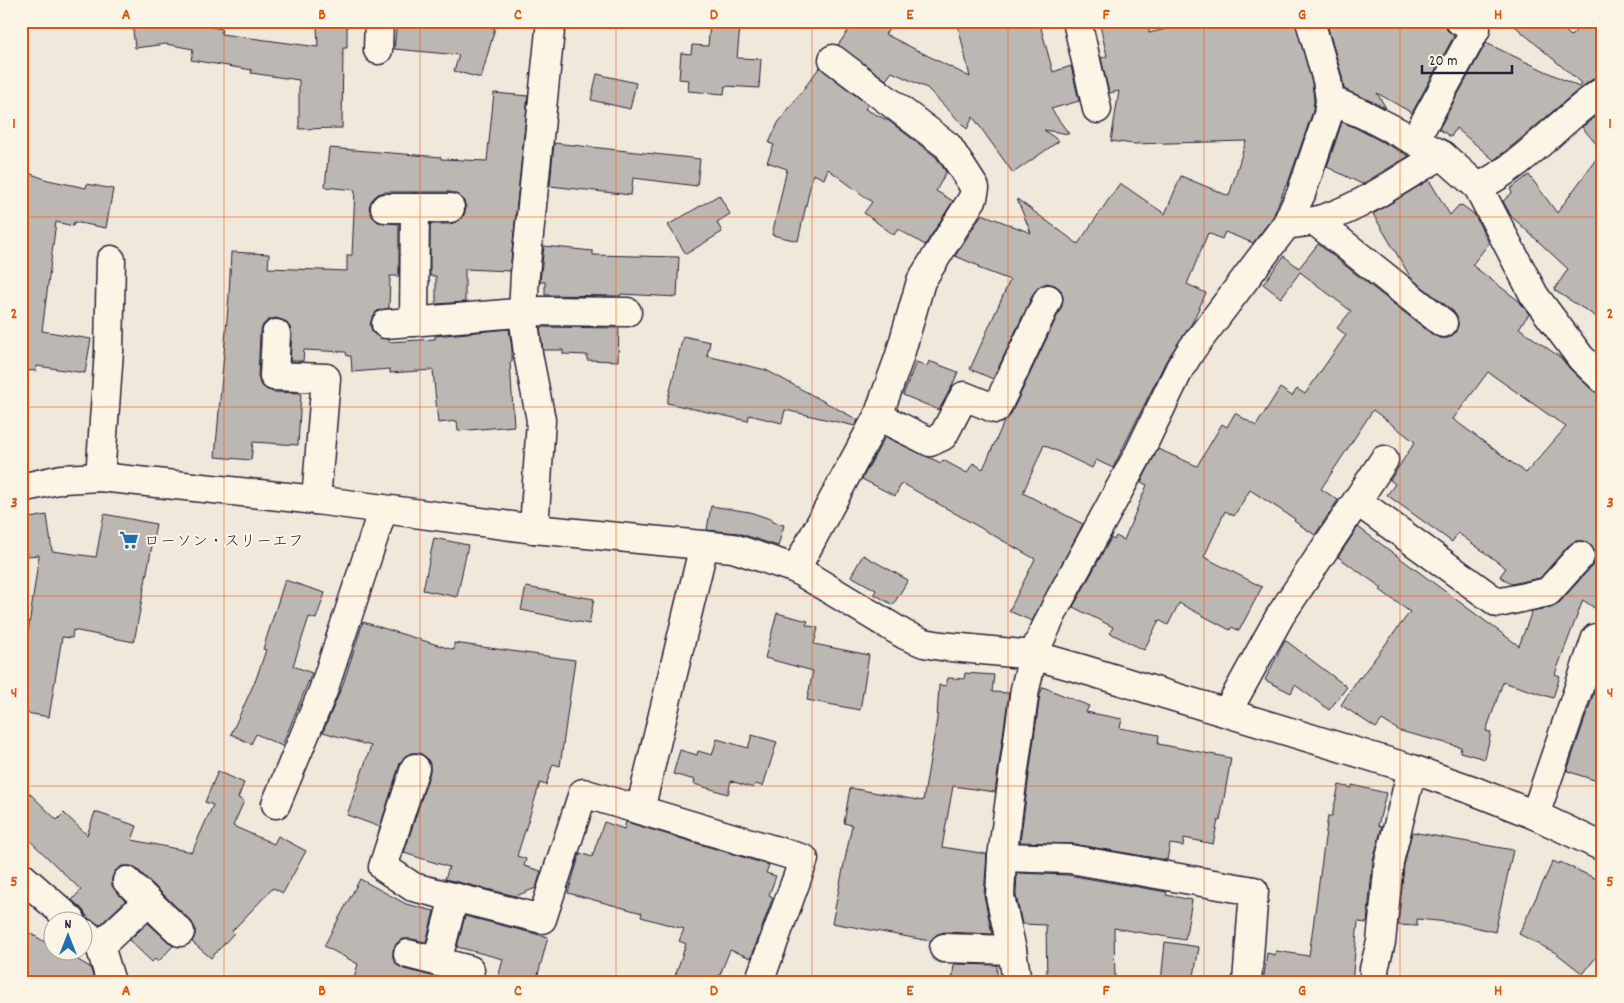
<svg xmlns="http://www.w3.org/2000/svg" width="1624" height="1003" font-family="Dekko,'Klee One',sans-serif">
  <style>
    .building { fill: #bcb7b3; stroke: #22223b; fill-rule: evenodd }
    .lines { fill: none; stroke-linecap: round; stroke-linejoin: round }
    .minor-casing { stroke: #22223b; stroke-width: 31 }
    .minor { stroke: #fcf5e5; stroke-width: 28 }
    .grid { fill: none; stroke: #de560e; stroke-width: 1; stroke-opacity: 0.55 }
    .labels { text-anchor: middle; stroke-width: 4; stroke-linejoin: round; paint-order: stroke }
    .poi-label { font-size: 16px; fill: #22223b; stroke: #fcf5e5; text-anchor: start }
    .neatline { fill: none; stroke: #de560e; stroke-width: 2 }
    .grid-label { font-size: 16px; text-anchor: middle; font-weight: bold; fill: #de560e }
  </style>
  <rect width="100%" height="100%" fill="#efe8db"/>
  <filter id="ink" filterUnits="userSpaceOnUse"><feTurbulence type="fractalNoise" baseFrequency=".02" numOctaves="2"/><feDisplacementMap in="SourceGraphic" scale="10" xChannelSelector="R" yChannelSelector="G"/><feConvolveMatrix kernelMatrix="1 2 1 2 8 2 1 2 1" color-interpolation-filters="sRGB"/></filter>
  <g filter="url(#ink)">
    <g class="building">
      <polygon points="132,21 182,21 222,29 221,34 318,47 317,24 347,24 347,48 343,48 342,128 299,129 299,80 251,73 252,70 191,60 193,49 166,44 135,48"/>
      <polygon points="397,21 492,21 490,27 495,28 481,78 454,71 459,55 394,49"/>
      <polygon points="855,21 895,21 885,34 970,77 957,21 1039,21 1053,72 1071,66 1079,101 1051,109 1069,134 1044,130 1059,141 1013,173 973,117 967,129 927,88 892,72 886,80 838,45"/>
      <polygon points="1099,21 1148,21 1149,33 1199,21 1295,21 1312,83 1314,100 1313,111 1287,186 1286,185 1273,217 1253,243 1225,232 1222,239 1208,233 1187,284 1206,293 1192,323 1166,361 1113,468 1096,460 1092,468 1044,445 1023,493 1083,524 1032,621 1009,611 1035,559 902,483 895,496 862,479 885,437 941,463 943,460 967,473 973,463 983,469 1004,422 1010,416 1062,306 1063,297 1061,290 1055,285 1047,283 1040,286 1034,292 993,379 970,369 1010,280 978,268 979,266 955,256 982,214 1031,233 1017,199 1078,244 1120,183 1165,214 1181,176 1229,196 1246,141 1133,144 1111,141 1119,91 1109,93 1101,58 1107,56"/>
      <polygon points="1326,21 1442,21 1445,23 1447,30 1454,36 1412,113 1377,93 1386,108 1344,89 1342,76"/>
      <polygon points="1509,21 1554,21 1571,36 1585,21 1594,21 1603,29 1603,76 1594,78 1578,90 1517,142 1494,160 1456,128 1451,137 1439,129 1486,43 1579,87 1581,83"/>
      <polygon points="710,23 740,26 737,58 761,59 759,88 725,86 724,94 688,91 689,80 679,79 681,53 691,54 692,45 708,46"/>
      <polygon points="820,67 824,71 868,105 865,109 889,121 936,157 946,172 936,191 953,201 925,245 898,229 894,235 864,213 872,202 828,169 824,179 813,174 798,241 772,235 787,169 767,162 774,145 769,143 778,123"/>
      <polygon points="597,74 636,83 630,109 591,100"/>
      <polygon points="494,93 528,96 510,271 465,269 465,302 436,304 436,276 430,276 430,224 450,224 458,221 464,215 466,208 464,201 458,195 450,192 385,192 378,194 371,201 369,208 372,216 378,222 399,224 399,276 390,276 389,308 377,311 372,318 370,325 373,333 380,338 389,339 389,342 435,339 435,336 509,329 512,349 512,362 510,362 514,426 458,431 457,421 438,423 433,370 390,373 390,369 352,372 351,356 347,356 346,352 304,350 303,361 290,361 292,335 290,327 285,321 276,318 268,320 263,325 260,333 258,376 260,384 266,389 273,392 301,393 298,445 253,442 251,460 215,457 229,296 231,252 269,254 268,268 347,271 347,255 352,255 355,190 325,187 329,148 441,157 441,159 487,161"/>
      <polygon points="1603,111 1603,321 1554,290 1568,269 1511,216 1503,201 1512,193 1510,189 1529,175 1557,213 1602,151 1582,127"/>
      <polygon points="1342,122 1356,128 1409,156 1362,184 1327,167"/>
      <polygon points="554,143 700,159 697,186 633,178 631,195 550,186"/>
      <polygon points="28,173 48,180 86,188 87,184 113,189 106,228 74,222 73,226 56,222 42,331 91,339 85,373 37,366 36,371 21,370 21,192"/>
      <path d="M1429 180 1450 215 1459 205 1461 206 1462 205 1474 214 1489 243 1472 265 1519 301 1529 314 1519 328 1561 358 1570 369 1592 390 1603 394V614L1583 600 1555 674 1560 676 1553 698 1503 682 1486 731 1491 732 1485 759 1460 752 1461 747 1400 731 1382 720 1376 728 1341 705 1359 677 1360 678 1410 612 1380 590 1382 588 1338 557 1358 527 1519 646 1532 611 1551 607 1560 602 1592 566 1595 560V552L1590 544 1583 541H1575L1568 546 1540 578 1511 584 1500 576 1506 568 1458 533 1452 542 1387 495 1395 484 1390 480 1415 442 1373 410 1321 489 1338 500 1315 535 1294 521 1295 519 1250 490 1234 516 1225 511 1204 557 1262 587 1239 631 1232 627 1230 630 1179 603 1168 625 1159 620 1144 650 1110 633 1113 627 1073 607 1111 538 1114 540 1116 536 1124 540 1147 485 1141 482 1158 449 1197 466 1222 424 1227 427 1235 413 1256 426 1280 388 1292 396 1297 389 1305 394 1346 335 1337 328 1351 311 1300 272 1281 298 1263 284 1284 256 1299 268 1318 244 1433 335 1441 338H1448L1455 333 1458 325 1457 317 1453 311 1411 278 1373 214ZM1488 372 1566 427 1526 473 1453 419Z"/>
      <polygon points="719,195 730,214 717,222 722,232 686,254 668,225"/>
      <polygon points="544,246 593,251 593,255 679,257 677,297 621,294 620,296 545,295 545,282 540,282"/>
      <polygon points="540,327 619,328 618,361 587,360 587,355 563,354 563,350 543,350"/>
      <polygon points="683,336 710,342 707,356 766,370 858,420 855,426 785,410 782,423 749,415 748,421 667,403"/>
      <polygon points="1603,340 1603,357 1596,351"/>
      <polygon points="929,361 958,372 952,386 939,410 903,395 916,362 927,366"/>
      <polygon points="711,506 750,512 773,520 773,522 784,525 778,546 738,533 707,530"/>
      <polygon points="104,514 156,524 134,642 73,630 72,638 62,637 49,717 21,712 21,654 25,654 39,555 28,556 23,519 47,515 52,551 96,557"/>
      <polygon points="434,538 468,545 457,597 423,590"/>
      <polygon points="863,555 908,580 893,605 874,594 876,590 851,576"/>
      <polygon points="285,580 325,593 316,619 309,617 293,666 312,673 282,746 256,734 251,744 231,734 256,679 266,650 263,649"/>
      <polygon points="526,587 594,599 589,624 521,610"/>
      <polygon points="777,613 808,621 806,625 818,628 814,644 869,655 860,710 807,700 813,671 765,658"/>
      <polygon points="363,622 454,650 454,643 575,660 560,766 553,764 546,785 540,783 517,856 526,859 524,866 541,871 536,888 516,896 445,879 449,867 404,853 430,772 430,764 427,758 420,753 411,753 405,756 400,763 380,827 347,815 371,746 323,732 343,684"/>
      <polygon points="1285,640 1347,687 1329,710 1295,685 1291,693 1265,680"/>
      <polygon points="1603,666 1603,783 1567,771"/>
      <polygon points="965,673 994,675 992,692 1009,693 995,792 953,786 942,847 987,854 984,895 992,934 944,932 936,935 930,941 832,923 852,825 844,823 850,788 923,801 937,719 939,685 946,686 948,678 964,679"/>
      <polygon points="1043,687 1089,706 1086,712 1122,719 1120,728 1159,735 1158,744 1231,758 1220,821 1218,820 1213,844 1184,838 1183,846 1170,844 1167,860 1073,844 1020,842 1040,694"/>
      <polygon points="752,735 777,742 763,786 755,784 753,788 731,781 728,794 694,784 695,780 673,774 680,750 697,755 698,751 712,755 717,739 748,748"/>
      <polygon points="218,771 244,783 238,798 244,801 233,826 274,844 278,836 306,851 283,893 273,888 232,931 234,933 211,958 192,942 195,935 195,928 191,921 138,870 131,866 122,866 115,871 112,878 112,886 125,901 100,925 89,919 81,908 72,900 81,890 21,832 21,785 57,820 64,813 87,835 95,812 137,826 132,840 192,852 213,805 205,802"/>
      <polygon points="1339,785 1352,788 1352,785 1386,793 1378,826 1382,827 1373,860 1367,923 1358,922 1352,982 1263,982 1267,953 1275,955 1276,951 1309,956 1328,816 1332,816"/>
      <polygon points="604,822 624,829 626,822 769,865 766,873 776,876 769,895 773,897 751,958 730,950 717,982 673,982 686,944 679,941 684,929 641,917 642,913 568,893 580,853 592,857"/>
      <polygon points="1412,832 1513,850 1495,932 1458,923 1417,919 1417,926 1398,925 1404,865"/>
      <polygon points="1553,861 1559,864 1560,862 1603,882 1603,948 1583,974 1556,953 1519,934"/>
      <polygon points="1017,873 1068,875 1167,892 1166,895 1192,900 1185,940 1114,928 1115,982 1047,982 1046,925 1022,924 1016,895"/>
      <polygon points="360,879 406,904 434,911 426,942 412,939 403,939 397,943 393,950 393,958 397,965 404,969 440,978 439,982 353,982 358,964 324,946"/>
      <polygon points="465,916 548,937 536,982 497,982 503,959 457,947"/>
      <polygon points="148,923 173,946 158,962 155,959 152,962 129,940"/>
      <polygon points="21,928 52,946 52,950 61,950 90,967 95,982 21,982"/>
      <polygon points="1165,942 1199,947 1193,982 1161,982"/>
      <polygon points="954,964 997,965 997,982 952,982"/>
    </g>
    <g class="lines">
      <g class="minor-casing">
        <g id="minor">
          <polyline points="1077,21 1097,109"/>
          <polyline points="378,50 379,21"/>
          <polyline points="1330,100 1363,114 1442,155 1478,187 1534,295 1581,358 1603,379"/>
          <polyline points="1415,140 1476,29 1460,21"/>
          <path d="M1478 187C1526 164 1560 120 1603 91"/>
          <polyline points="385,208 450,208"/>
          <path d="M1315 221C1362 209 1400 177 1442 155"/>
          <polyline points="1286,225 1315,221 1443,323"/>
          <polyline points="414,322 415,208"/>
          <polyline points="386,324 542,311 627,312"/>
          <polyline points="276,334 274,376 326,378 316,500"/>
          <polyline points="878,416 930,442 943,436 964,396 996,409 1048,299"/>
          <polyline points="100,477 109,351 111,260"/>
          <polyline points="21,488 62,479 100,477 316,500 534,529 733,548 796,569 905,635 924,643 941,646 1033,655 1082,669 1412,769 1472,790 1535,815 1603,847"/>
          <polyline points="1357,501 1498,603 1548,592 1580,556"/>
          <polyline points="534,529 541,420 528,354 523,313 525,274 551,21"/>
          <polyline points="796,569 878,416 899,358 921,281 973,198 975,188 948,146 833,59"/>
          <polyline points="1227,712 1280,616 1384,460"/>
          <polyline points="415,768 383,867 413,887 542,919 583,793 804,859 759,982"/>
          <polyline points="276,804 323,691 383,509"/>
          <polyline points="640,810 704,545"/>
          <polyline points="1535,815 1596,638"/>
          <polyline points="1002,857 1070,859 1254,891 1247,982"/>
          <polyline points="21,876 71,920"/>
          <polyline points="127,881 180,932"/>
          <polyline points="86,934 100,946 111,982"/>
          <polyline points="100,946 147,902"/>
          <polyline points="944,948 1012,950"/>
          <polyline points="408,954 470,970"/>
          <polyline points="437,962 454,897"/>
          <polyline points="1017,982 1012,950 1000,896 1002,857 1025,689 1033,655 1057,604 1138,455 1180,368 1192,349 1286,225 1301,194 1328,115 1330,100 1327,80 1310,21"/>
          <polyline points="1375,982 1374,969 1381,942 1389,862 1412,769"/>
        </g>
      </g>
      <use href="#minor" class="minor"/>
    </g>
  </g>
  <path class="grid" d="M224 21V982M420 21V982M616 21V982M812 21V982M1008 21V982M1204 21V982M1400 21V982M21 217H1603M21 407H1603M21 596H1603M21 786H1603"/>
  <defs>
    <g id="supermarket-bare" transform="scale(1.5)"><path d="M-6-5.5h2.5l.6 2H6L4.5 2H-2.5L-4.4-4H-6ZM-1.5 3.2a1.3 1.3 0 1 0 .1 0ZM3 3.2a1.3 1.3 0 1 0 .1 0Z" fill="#1f6fb2" stroke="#fcf5e5" stroke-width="2.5" paint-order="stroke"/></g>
  </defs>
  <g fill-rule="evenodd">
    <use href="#supermarket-bare" x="129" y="540"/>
  </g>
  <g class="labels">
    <g class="poi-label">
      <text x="144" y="546">ローソン・スリーエフ</text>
    </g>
  </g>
  <rect width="1624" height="1003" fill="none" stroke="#fcf5e5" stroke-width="55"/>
  <g transform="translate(68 936)"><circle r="24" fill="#fcf5e5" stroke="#a5a1a1"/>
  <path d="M0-4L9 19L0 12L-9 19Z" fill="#1f6fb2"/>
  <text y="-8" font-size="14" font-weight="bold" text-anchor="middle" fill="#22223b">N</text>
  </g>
  <path d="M1422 65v8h90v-8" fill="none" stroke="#22223b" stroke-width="2.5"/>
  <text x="1429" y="65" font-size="15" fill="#22223b" stroke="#fcf5e5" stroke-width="4" paint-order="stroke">20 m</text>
  <rect x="28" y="28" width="1568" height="948" class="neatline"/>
  <g class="grid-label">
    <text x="126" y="19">A</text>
    <text x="322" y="19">B</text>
    <text x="518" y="19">C</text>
    <text x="714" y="19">D</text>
    <text x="910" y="19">E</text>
    <text x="1106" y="19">F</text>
    <text x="1302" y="19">G</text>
    <text x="1498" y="19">H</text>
    <text x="14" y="128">1</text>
    <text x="1610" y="128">1</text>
    <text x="14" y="318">2</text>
    <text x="1610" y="318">2</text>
    <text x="14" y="507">3</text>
    <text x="1610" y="507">3</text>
    <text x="14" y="697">4</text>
    <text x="1610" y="697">4</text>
    <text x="14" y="886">5</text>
    <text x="1610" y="886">5</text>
    <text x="126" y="995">A</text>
    <text x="322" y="995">B</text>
    <text x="518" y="995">C</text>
    <text x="714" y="995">D</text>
    <text x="910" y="995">E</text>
    <text x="1106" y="995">F</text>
    <text x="1302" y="995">G</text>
    <text x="1498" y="995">H</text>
  </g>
</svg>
